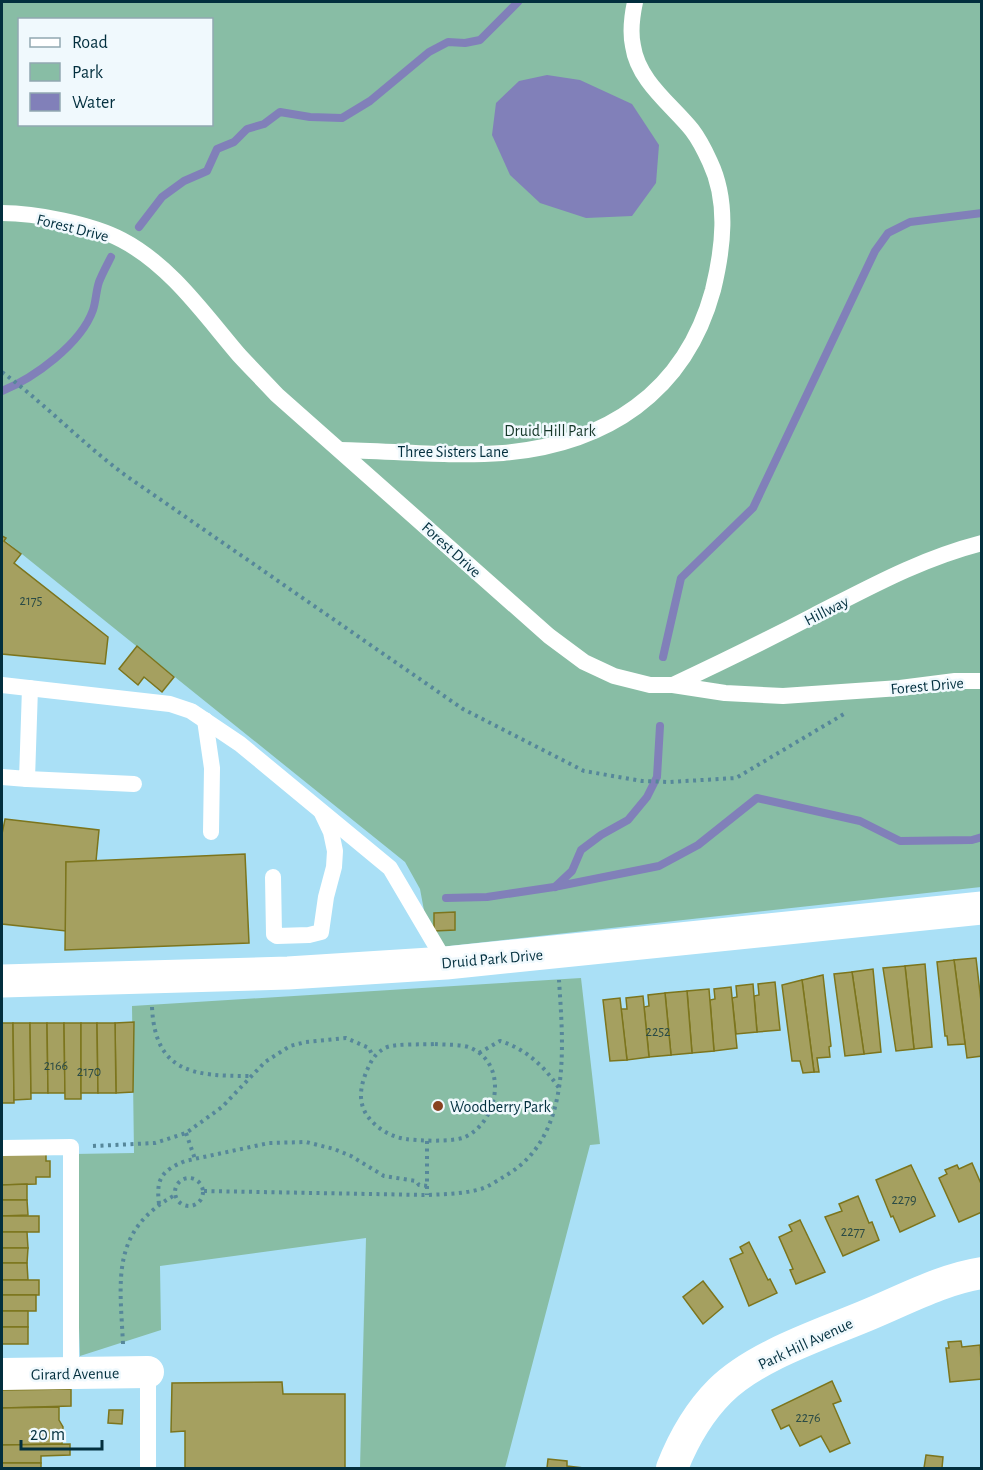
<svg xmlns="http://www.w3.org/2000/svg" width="983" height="1470" font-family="'Alegreya Sans',sans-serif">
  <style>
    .green { fill: #88bda5; fill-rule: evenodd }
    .water { fill: #8180b9 }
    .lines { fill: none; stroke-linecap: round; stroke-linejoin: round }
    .stream { stroke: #8180b9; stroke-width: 8 }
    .building { fill: #a5a060; stroke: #7c751d; stroke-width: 1.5 }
    .path { stroke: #56879a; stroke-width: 4; stroke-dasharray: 3 4.5; stroke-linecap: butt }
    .lane { stroke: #fff; stroke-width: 16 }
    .street { stroke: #fff; stroke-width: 32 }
    .secondary { stroke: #fff; stroke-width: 33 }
    .poi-dot { fill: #894220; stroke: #f0f9fd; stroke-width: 2 }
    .labels { text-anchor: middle; stroke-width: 5; stroke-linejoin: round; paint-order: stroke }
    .number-label { font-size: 14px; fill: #2b4b46 }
    .street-label { font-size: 16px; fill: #022f3e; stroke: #f0f9fd }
    .park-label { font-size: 16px; fill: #163729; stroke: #f0f9fd }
    .poi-label { font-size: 16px; fill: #022f3e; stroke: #f0f9fd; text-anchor: start }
  </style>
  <rect width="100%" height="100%" fill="#aae0f6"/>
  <g class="green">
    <path d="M2 2H981V887L431 948 420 889 405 862 2 538ZM20 20H212V124H20Z"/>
    <polygon points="581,978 600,1144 590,1145 505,1468 360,1468 366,1238 160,1266 161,1330 80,1356 73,1154 134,1153 132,1006"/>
  </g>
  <polygon class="water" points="547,75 580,80 632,104 659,145 656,183 632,216 586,218 540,203 510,175 492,135 496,103 519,81"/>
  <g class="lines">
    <g class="stream">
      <polyline points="139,227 162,197 184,181 207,171 217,149 234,142 247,129 264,124 280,112 310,117 342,118 370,101 429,52 448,42 465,43 480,40 518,2"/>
      <path d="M2 391C34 378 81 344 93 310 96 301 96 291 99 282 102 274 107 265 111 257"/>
      <polyline points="663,657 681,578 753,508 875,251 888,233 910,222 982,213"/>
      <polyline points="555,887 572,871 581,850 601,835 628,820 647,797 657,777 660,726"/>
      <polyline points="446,898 487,897 554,887 659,866 698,845 757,798 860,821 900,841 972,840 982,837"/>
    </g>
  </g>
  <g class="building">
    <polygon points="2,536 6,538 4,541 21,554 14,563 108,637 105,664 2,654"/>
    <polygon points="137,646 174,677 162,692 144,677 138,685 119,669"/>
    <polygon points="5,819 99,830 96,861 66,862 66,931 2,924 2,834"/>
    <polygon points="245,854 249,943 65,950 66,862"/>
    <polygon points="455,912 455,930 434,931 434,913"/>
    <polygon points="976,958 982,1010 982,1056 967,1058 954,960"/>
    <polygon points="954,960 965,1044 948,1045 947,1036 945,1036 937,962"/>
    <polygon points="925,964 932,1047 914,1049 905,966"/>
    <polygon points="905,966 914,1049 896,1051 883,968"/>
    <polygon points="873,969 881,1052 864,1054 852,972"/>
    <polygon points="852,972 864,1054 845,1056 834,974"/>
    <polygon points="823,975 831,1046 829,1047 830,1057 817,1058 819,1072 814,1072 802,980"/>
    <polygon points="802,980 814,1072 803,1073 800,1061 792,1061 782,985"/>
    <polygon points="775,982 780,1030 757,1032 754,996 759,995 758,984"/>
    <polygon points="753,984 757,1032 736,1034 732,998 737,997 736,986"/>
    <polygon points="731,987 737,1048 714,1051 710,1000 715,999 714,989"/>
    <polygon points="709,989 714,1051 692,1053 687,991"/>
    <polygon points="687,991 692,1053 671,1055 665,993"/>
    <polygon points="665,993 671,1055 649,1057 644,1007 649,1006 648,995"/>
    <polygon points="643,996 649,1057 627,1060 621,1009 627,1009 626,998"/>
    <polygon points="620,998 627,1060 610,1061 603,1000"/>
    <polygon points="134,1022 133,1092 116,1093 115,1023"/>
    <polygon points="2,1023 13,1023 14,1103 2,1103"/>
    <polygon points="13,1023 30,1023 31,1099 14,1100"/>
    <polygon points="30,1023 47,1023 48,1093 31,1093"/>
    <polygon points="47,1023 64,1023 65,1093 48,1093"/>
    <polygon points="64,1023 81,1023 81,1099 65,1099"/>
    <polygon points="81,1023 97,1023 98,1093 81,1093"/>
    <polygon points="97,1023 115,1023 116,1093 98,1093"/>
    <polygon points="2,1151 46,1151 46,1161 50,1161 50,1177 36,1177 36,1184 2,1185"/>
    <polygon points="972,1163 982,1186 982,1212 959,1222 939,1178 947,1174 945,1170 957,1165 959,1169"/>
    <polygon points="911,1165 935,1216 900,1232 893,1216 891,1217 876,1180"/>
    <polygon points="27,1184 27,1200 2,1200 2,1185"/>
    <polygon points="858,1196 869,1223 872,1222 879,1240 843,1256 825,1217 842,1211 839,1204"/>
    <polygon points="2,1200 27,1200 28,1215 2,1216"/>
    <rect x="2" y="1216" width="37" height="16"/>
    <polygon points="800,1220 825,1272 796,1284 790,1270 793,1269 779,1237 792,1231 789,1225"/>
    <polygon points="2,1232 27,1232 28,1248 2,1248"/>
    <polygon points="749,1242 768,1280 770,1279 777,1293 749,1306 730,1259 743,1253 740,1247"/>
    <polygon points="2,1248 28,1248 27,1263 2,1263"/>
    <polygon points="2,1263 27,1263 28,1280 2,1280"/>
    <rect x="2" y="1280" width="37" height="15"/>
    <polygon points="703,1281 723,1307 703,1324 683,1297"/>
    <rect x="2" y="1295" width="34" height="16"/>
    <rect x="2" y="1311" width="26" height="16"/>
    <rect x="2" y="1327" width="26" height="17"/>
    <polygon points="961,1341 962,1347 980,1345 982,1379 950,1382 946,1348 949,1348 948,1342"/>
    <polygon points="832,1381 841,1401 833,1404 850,1443 830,1452 821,1436 800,1446 789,1425 781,1429 772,1410"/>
    <polygon points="282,1382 283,1394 345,1394 345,1468 185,1468 185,1431 171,1432 172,1383"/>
    <polygon points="71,1389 71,1406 2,1408 2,1390"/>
    <polygon points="59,1407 59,1420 63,1427 62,1444 2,1445 2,1408"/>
    <polygon points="109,1410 123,1410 122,1424 108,1423"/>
    <polygon points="70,1444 70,1455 41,1456 41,1463 2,1463 2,1445"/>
    <polygon points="926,1455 943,1457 942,1468 924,1468"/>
    <polygon points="548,1459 567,1461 567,1466 584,1468 547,1468"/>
    <polygon points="2,1463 41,1463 41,1468 69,1468 2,1468"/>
  </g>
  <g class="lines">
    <g class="path">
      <path d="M2 372C45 404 82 443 125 475L463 709 584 771 642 781 669 782 736 778 844 714"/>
      <path d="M152 1007C155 1073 194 1076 249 1076"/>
      <path d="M435 1044C446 1045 462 1044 471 1048 509 1065 498 1122 465 1137 455 1142 418 1141 406 1139 388 1137 366 1122 362 1104 359 1092 363 1079 368 1068 372 1059 376 1053 385 1048 394 1043 423 1045 435 1044Z"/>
      <path d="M479 1053 500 1041C526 1049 544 1066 559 1088"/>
      <polyline points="186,1133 195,1159"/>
      <polyline points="427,1141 427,1195"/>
      <polyline points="93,1146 155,1143 186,1133 222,1107 265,1062 290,1046 306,1042 346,1038 369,1048 373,1057"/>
      <circle cx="189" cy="1192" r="14"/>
      <path d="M204 1191 427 1195C445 1194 463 1194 481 1189 490 1186 498 1180 505 1176 573 1137 563 1045 559 980"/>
      <path d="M159 1204C156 1179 161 1171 185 1161L269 1143 306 1142 334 1149 351 1156 384 1176 416 1181 419 1185 428 1186"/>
      <path d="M123 1344C120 1280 110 1231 175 1195"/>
    </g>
    <g class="lane">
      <path d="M2 213C35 213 92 224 122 240 170 265 204 314 239 355 251 368 264 381 277 395L549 636 584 662 614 676 650 685H673L725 693 783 696 900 688 955 681H982"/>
      <path d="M340 450C394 451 450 457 503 453 606 444 685 393 713 290 723 249 729 202 710 162 705 151 699 139 692 130 672 105 638 81 633 46 630 32 632 16 635 2"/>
      <polyline points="2,685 170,704 191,711 240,744 390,868 446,963"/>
      <path d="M673 685C720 663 767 640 813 616 870 587 920 559 982 543"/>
      <polyline points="205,720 212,768 211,832"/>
      <polyline points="2,777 27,779 30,688"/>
      <polyline points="27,779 134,784"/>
      <polyline points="273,877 274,934 277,936 309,935 321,932 326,897 334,867 335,851 331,832 322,813"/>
      <polyline points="2,1148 71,1147 71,1373"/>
      <polyline points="148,1468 148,1372"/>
    </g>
    <g class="street">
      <polyline points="2,1374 148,1372"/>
      <path d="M672 1468C683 1440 698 1413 720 1391 756 1355 823 1334 870 1314 906 1299 943 1279 982 1273"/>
    </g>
    <polyline class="secondary" points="2,981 288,973 446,963 982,908"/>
  </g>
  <circle class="poi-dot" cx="438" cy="1106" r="6"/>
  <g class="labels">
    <g class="number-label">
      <text x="31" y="605">2175</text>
      <text x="658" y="1036">2252</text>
      <text x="56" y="1070">2166</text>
      <text x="89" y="1076">2170</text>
      <text x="904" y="1204">2279</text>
      <text x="853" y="1236">2277</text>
      <text x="808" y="1422">2276</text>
    </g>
    <g class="street-label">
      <text transform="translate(73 227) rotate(14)" y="6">Forest Drive</text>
      <text x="453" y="457">Three Sisters Lane</text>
      <text transform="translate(452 549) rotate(42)" y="6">Forest Drive</text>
      <text transform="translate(826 610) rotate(-27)" y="6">Hillway</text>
      <text transform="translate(927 685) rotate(-5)" y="6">Forest Drive</text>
      <text transform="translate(492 958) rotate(-5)" y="6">Druid Park Drive</text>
      <text transform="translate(805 1343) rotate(-25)" y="6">Park Hill Avenue</text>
      <text transform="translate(75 1373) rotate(-1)" y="6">Girard Avenue</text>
    </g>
    <g class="park-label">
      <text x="550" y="436">Druid Hill Park</text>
    </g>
    <g class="poi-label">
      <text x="450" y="1112">Woodberry Park</text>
    </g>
  </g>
  <rect width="983" height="1470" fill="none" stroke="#022f3e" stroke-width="6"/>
  <rect x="18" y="18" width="195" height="108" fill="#f0f9fd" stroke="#91a8b1" stroke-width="1.5"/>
  <rect x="30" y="38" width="30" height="9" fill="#ffffff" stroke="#91a8b1" stroke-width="1.5"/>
  <text x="72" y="48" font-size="18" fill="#022f3e">Road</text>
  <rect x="30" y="63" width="30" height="18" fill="#88bda5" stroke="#91a8b1" stroke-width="1.5"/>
  <text x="72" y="78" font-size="18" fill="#022f3e">Park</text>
  <rect x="30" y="93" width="30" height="18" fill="#8180b9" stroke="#91a8b1" stroke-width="1.5"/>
  <text x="72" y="108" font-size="18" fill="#022f3e">Water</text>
  <path d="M21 1440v9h81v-9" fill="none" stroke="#022f3e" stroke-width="3"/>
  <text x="30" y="1440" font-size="18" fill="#022f3e" stroke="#f0f9fd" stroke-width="4.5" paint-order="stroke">20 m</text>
</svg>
